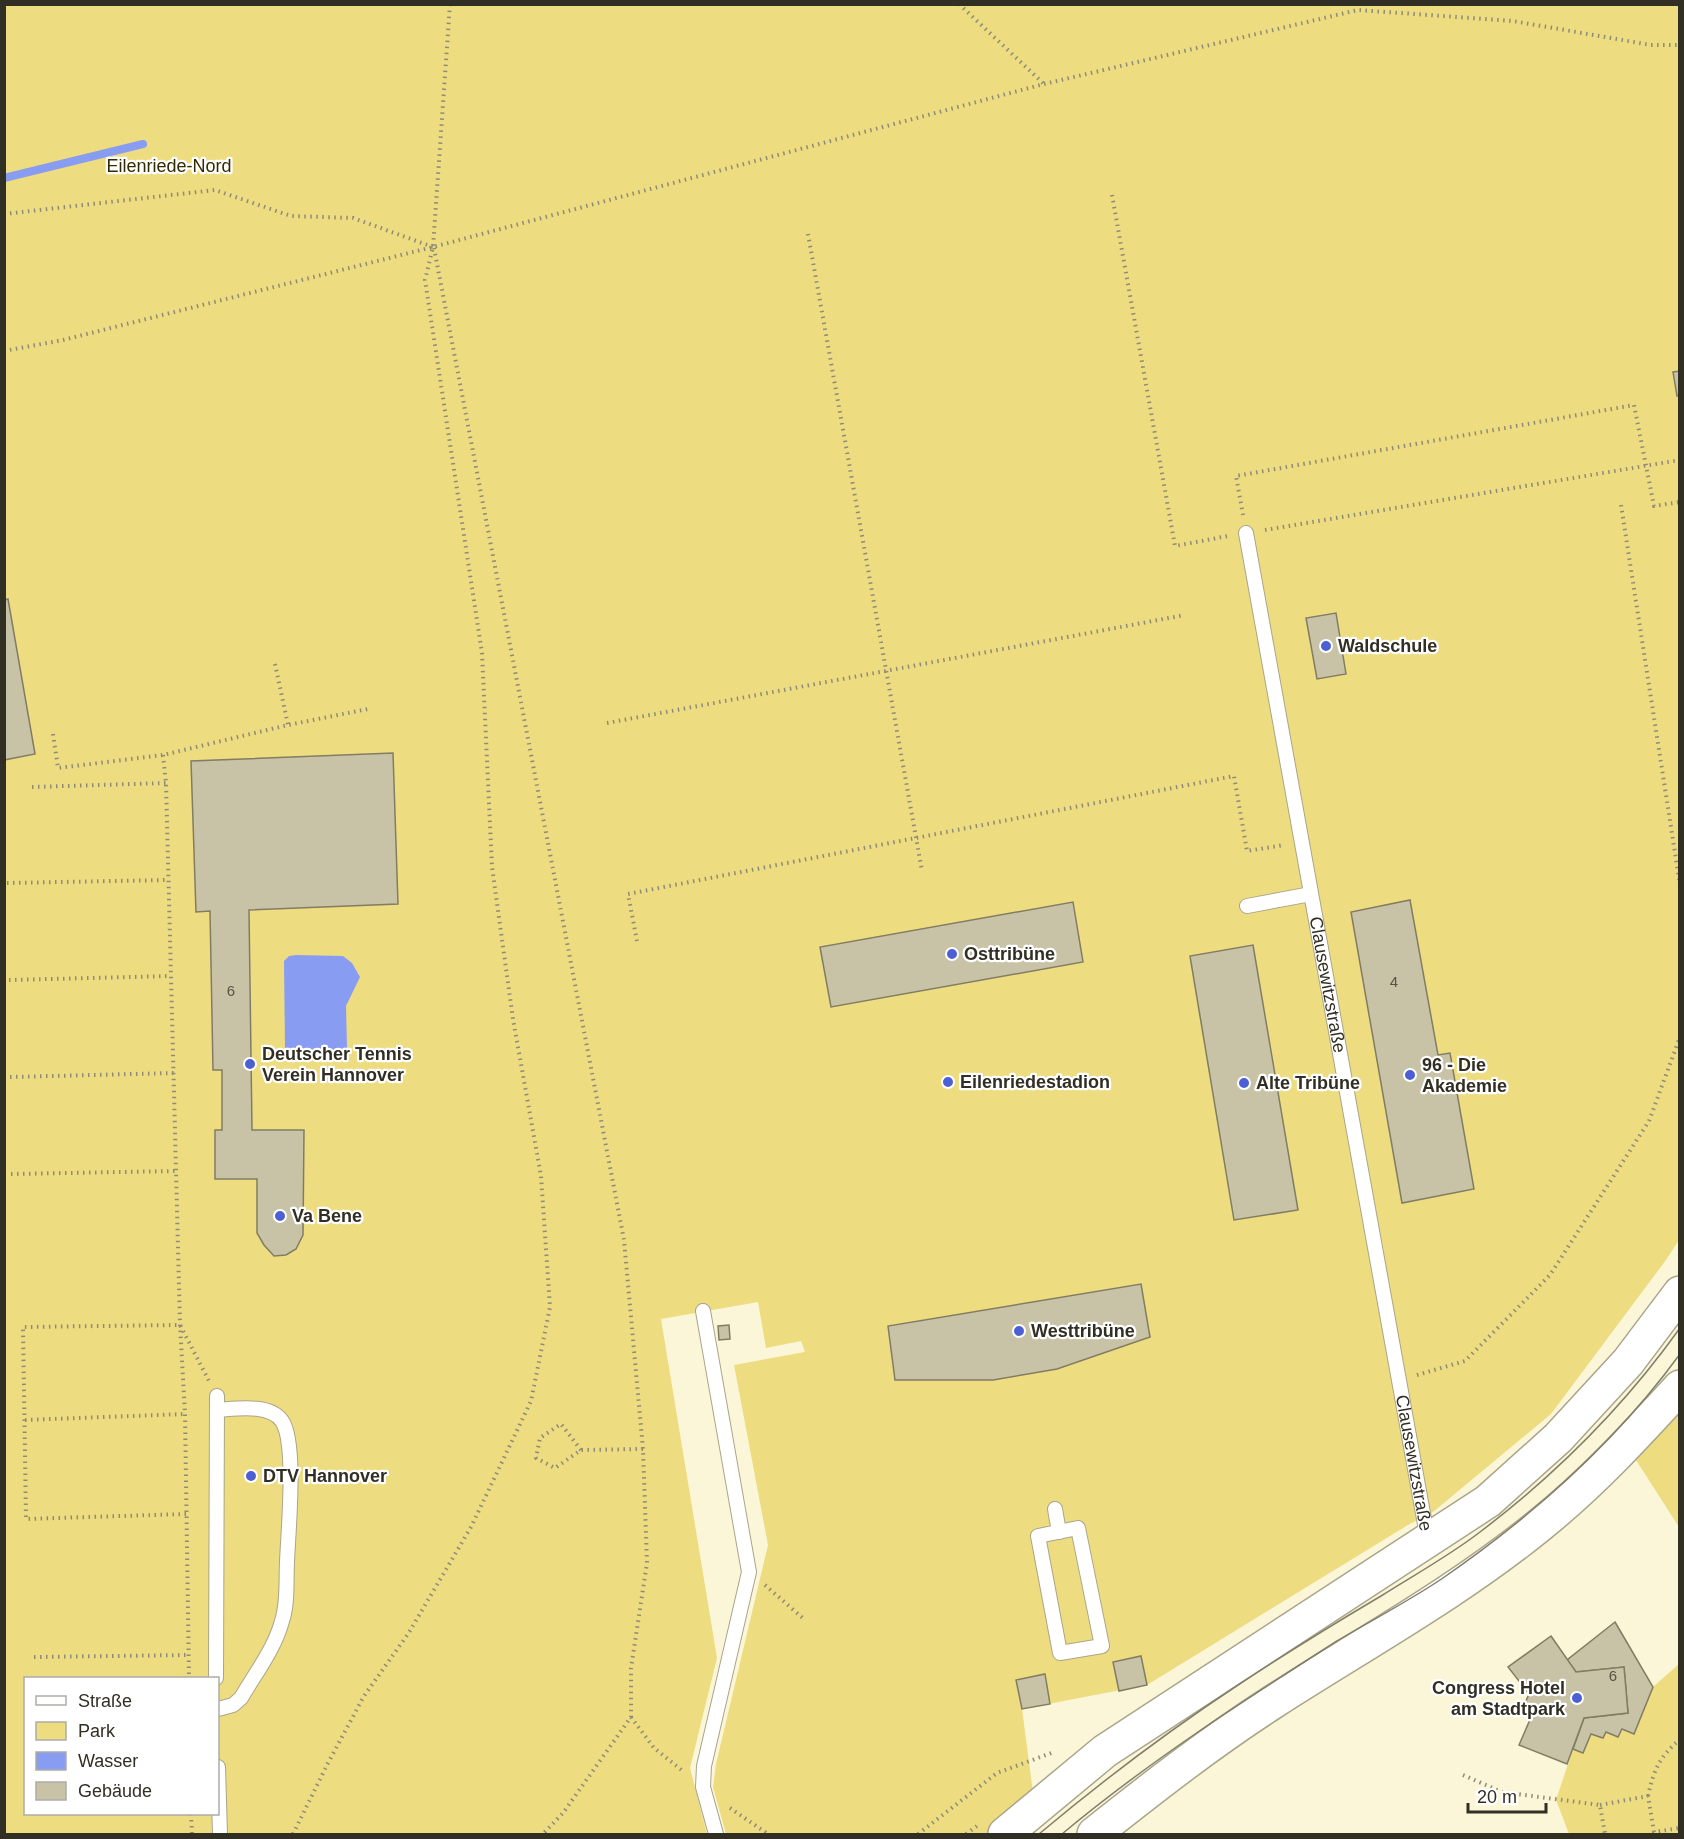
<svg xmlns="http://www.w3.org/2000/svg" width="1684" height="1839" font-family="Arial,sans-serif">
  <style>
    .green { fill: #eedc81; fill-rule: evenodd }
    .water { fill: #889df2 }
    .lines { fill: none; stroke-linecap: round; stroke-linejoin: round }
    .stream { stroke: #889df2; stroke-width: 8 }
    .building { fill: #c8c3a6; stroke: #827d62; stroke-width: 1.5 }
    .lane-casing { stroke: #aaa589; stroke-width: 16 }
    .secondary-casing { stroke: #aaa589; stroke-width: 36 }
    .path { stroke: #8f8b78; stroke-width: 4; stroke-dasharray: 1.5 4.5; stroke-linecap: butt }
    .lane { stroke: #fff; stroke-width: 14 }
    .secondary { stroke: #fff; stroke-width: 33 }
    .tram { stroke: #817e6c; stroke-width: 1.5 }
    .poi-dot { fill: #4d5fd4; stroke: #fff; stroke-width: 2 }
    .labels { text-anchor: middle; stroke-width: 4.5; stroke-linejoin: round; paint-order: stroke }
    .number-label { font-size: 15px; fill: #575444 }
    .park-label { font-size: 18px; fill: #322a00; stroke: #fff }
    .poi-label { font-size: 18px; font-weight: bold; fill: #312f24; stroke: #fff; text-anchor: start }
    .street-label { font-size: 18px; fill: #312f24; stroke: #fff }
  </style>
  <rect width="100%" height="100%" fill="#fbf6d8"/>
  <g class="green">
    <path d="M5 5H1679V1240L1666 1260 1551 1414 1433 1512 1408 1525 1147 1685 1022 1709 1033 1792 987 1834H726L713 1787 716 1764 768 1545 734 1365 805 1352 801 1341 766 1348 758 1302 661 1319 717 1658 690 1768 707 1834H5ZM26 1678H218V1814H26Z"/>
    <polygon points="1679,1413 1679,1527 1636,1460"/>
    <polygon points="1679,1664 1679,1834 1569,1834 1556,1800 1573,1749 1583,1753 1591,1734 1603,1738 1606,1732 1618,1737 1653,1687"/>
  </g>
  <polygon class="water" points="296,955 343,956 352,963 360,977 346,1006 347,1047 346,1052 341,1057 297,1058 292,1056 285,1048 284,961 289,956"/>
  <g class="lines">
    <polyline class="stream" points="4,178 143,144"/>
  </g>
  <g class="building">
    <polygon points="1680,371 1680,395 1677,396 1673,372"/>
    <polygon points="8,599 35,754 4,760 4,600"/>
    <polygon points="1336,613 1346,674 1317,679 1306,618"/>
    <polygon points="393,753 398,904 249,910 252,1130 304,1130 303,1235 296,1249 286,1255 274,1256 264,1245 257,1233 257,1179 215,1179 215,1130 222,1130 222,1070 213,1070 210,911 196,912 191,761"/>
    <polygon points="1410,900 1438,1055 1450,1053 1474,1189 1402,1203 1351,912"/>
    <polygon points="1073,902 1083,962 831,1007 820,947"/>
    <polygon points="1253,945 1298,1210 1234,1220 1190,956"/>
    <polygon points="1141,1284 1150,1337 1057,1369 993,1380 895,1380 888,1326"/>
    <polygon points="729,1325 730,1339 719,1340 718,1326"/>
    <polygon points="1615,1622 1653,1687 1634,1734 1622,1729 1618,1737 1606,1732 1603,1738 1591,1734 1583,1753 1573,1749 1584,1718 1628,1713 1624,1667 1576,1672 1567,1660"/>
    <polygon points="1551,1636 1576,1672 1624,1667 1628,1713 1584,1718 1567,1764 1519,1745 1532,1715 1525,1703 1529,1694 1508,1667"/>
    <polygon points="1141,1656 1147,1685 1119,1691 1113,1662"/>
    <polygon points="1045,1674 1050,1704 1022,1709 1016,1680"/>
  </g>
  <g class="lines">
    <g class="lane-casing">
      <g id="lane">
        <path id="s1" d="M1246 533 1428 1541"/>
        <polyline points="1247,906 1311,894"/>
        <polyline points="703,1311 749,1572 704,1766 703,1787 716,1834"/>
        <path d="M217 1410C236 1409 269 1403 282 1421 297 1443 288 1533 287 1562 286 1581 288 1603 282 1621 275 1648 255 1674 241 1698L233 1705 218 1709"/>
        <polyline points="1055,1509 1059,1532"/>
        <polygon points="1078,1528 1102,1646 1060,1653 1038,1536"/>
        <polyline points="216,1678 217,1396"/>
        <polyline points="218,1767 220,1834"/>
      </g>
    </g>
    <g class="secondary-casing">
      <g id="secondary">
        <polyline points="1005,1834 1105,1751 1488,1501 1558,1438 1628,1362 1680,1293"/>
        <path d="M1094 1834C1152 1788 1211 1742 1273 1702 1363 1644 1458 1592 1541 1524 1593 1482 1635 1436 1680 1387"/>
      </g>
    </g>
    <g class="path">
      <polyline points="959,4 1044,84"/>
      <polyline points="1112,195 1175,546 1228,536"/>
      <polyline points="4,214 215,190 291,216 353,218 433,247"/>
      <polyline points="808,234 922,871"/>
      <polyline points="434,248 624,1240 643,1449 647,1563 631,1668 631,1717 563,1813 543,1834"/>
      <polyline points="4,351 63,340 433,247 1044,84 1358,10 1513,21 1651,45 1680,45"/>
      <polyline points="1621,505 1680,885"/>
      <polyline points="1243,515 1236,476 1634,405 1654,506 1680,502"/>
      <polyline points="1265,530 1680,460"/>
      <polyline points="275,664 288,725"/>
      <polyline points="607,723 1185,615"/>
      <polyline points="53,734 58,768 163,755 288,725 368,709"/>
      <polyline points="163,755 166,783 180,1325 185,1414 189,1678"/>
      <polyline points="32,787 166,783"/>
      <polyline points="7,883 168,880"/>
      <polyline points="637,941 628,894 1234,776 1247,851 1284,845"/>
      <polyline points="9,980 171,976"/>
      <polyline points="10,1077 174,1073"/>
      <polyline points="11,1174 176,1171"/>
      <polyline points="1417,1375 1465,1361 1550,1275 1649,1121 1680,1037"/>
      <polyline points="25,1420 185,1414"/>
      <polyline points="581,1450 561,1424 540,1438 536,1458 555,1468 581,1450 643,1449"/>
      <polyline points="186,1514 26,1519 23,1327 180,1325 209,1381"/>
      <polyline points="765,1585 805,1620"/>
      <polyline points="34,1657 189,1655"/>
      <polyline points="631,1717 654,1748 684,1772"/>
      <polyline points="1463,1775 1502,1792 1600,1805 1605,1834"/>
      <path d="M1648 1796C1654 1769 1659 1758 1680 1739"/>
      <polyline points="1600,1805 1648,1796 1654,1832 1680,1828"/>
      <polyline points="730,1808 768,1834"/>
      <polyline points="191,1814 192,1834"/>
      <polyline points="293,1834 328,1763 364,1696 408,1634 471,1527 531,1401 550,1307 541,1176 513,1019 492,867 482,653 425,280 433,247 450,4"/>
      <polyline points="918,1834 997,1773 1054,1752"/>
      <polyline points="966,1834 977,1826"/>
    </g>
    <use href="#lane" class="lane"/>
    <use href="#secondary" class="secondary"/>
    <g class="tram">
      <path d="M1039 1834C1101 1782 1167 1732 1235 1687 1283 1655 1332 1625 1381 1596 1414 1575 1449 1556 1480 1532 1555 1475 1625 1405 1680 1328"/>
      <path d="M1062 1834C1148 1762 1243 1701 1337 1641 1372 1620 1409 1601 1443 1578 1531 1517 1616 1442 1680 1354"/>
    </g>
  </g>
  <g class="poi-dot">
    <circle cx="1326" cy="646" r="6"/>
    <circle cx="952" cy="954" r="6"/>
    <circle cx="250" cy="1064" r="6"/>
    <circle cx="1410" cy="1075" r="6"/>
    <circle cx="948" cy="1082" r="6"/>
    <circle cx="1244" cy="1083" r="6"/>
    <circle cx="280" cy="1216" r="6"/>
    <circle cx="1019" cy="1331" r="6"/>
    <circle cx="251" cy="1476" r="6"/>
    <circle cx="1577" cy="1698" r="6"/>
  </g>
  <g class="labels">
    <g class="number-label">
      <text x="1394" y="987">4</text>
      <text x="231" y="996">6</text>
      <text x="1613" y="1681">6</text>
    </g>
    <g class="park-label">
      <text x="169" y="172">Eilenriede-Nord</text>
    </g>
    <g class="poi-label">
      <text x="1338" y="652">Waldschule</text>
      <text x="964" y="960">Osttribüne</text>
      <text x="262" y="1060">Deutscher Tennis<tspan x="262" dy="21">Verein Hannover</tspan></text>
      <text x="1422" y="1071">96 - Die<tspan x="1422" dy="21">Akademie</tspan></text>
      <text x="960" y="1088">Eilenriedestadion</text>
      <text x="1256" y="1089">Alte Tribüne</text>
      <text x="292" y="1222">Va Bene</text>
      <text x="1031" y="1337">Westtribüne</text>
      <text x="263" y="1482">DTV Hannover</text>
      <text x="1565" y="1694" text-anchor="end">Congress Hotel<tspan x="1565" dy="21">am Stadtpark</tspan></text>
    </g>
    <g class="street-label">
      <text dy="6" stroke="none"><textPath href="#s1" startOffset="459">Clausewitzstraße</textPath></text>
      <text dy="6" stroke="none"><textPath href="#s1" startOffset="945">Clausewitzstraße</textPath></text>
    </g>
  </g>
  <rect width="1684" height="1839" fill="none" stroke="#312f24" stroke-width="12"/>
  <rect x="24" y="1677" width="195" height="138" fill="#ffffff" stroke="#adaca7" stroke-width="1.5"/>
  <rect x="36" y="1696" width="30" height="9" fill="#ffffff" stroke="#adaca7" stroke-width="1.5"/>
  <text x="78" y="1707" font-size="18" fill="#312f24">Straße</text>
  <rect x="36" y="1722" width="30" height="18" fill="#eedc81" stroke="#adaca7" stroke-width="1.5"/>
  <text x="78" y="1737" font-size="18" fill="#312f24">Park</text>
  <rect x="36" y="1752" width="30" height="18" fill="#889df2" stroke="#adaca7" stroke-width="1.5"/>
  <text x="78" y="1767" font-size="18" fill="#312f24">Wasser</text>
  <rect x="36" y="1782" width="30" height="18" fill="#c8c3a6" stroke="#adaca7" stroke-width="1.5"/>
  <text x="78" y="1797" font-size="18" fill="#312f24">Gebäude</text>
  <path d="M1468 1803v9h78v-9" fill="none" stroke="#312f24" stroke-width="3"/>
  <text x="1477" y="1803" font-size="18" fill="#312f24" stroke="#ffffff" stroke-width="4.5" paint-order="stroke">20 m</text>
</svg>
